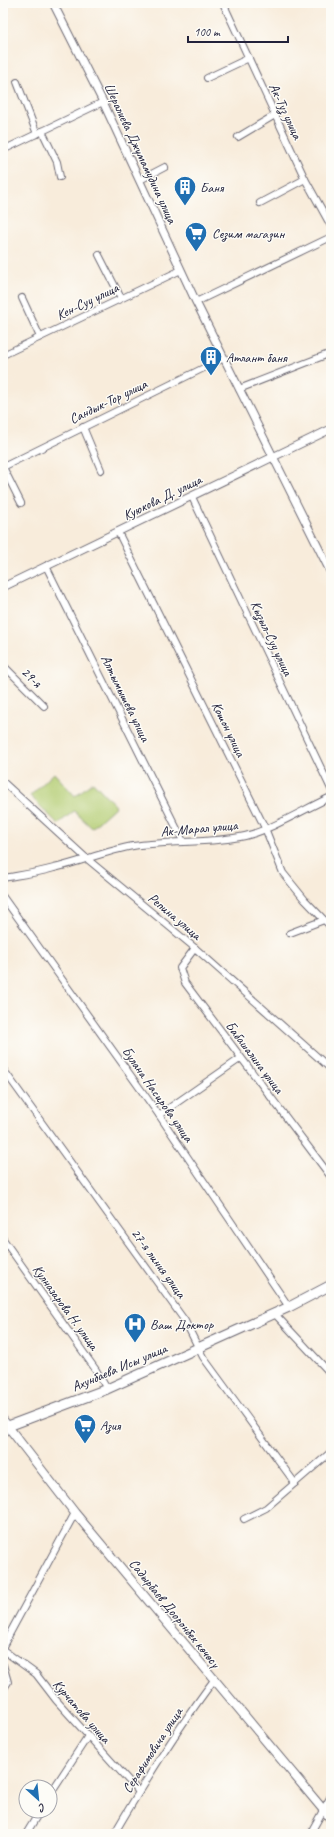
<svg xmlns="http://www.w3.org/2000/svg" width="334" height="1837" font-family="Caveat,sans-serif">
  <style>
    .green { fill: #b2cc71; stroke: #6a7756 }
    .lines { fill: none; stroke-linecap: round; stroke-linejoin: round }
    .minor-casing { stroke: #6d6973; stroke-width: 8 }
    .tertiary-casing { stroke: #6d6973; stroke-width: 9 }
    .secondary-casing { stroke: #6d6973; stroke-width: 10 }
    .primary-casing { stroke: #6d6973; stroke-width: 11 }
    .minor { stroke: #fff; stroke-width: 6 }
    .tertiary { stroke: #fff; stroke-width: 7 }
    .secondary { stroke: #fff; stroke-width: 8 }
    .primary { stroke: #fff; stroke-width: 9 }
    .labels { text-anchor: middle; stroke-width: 3; stroke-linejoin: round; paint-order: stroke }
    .street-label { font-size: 14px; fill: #22223b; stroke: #fdfcf7 }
    .poi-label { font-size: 14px; fill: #22223b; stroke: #fdfcf7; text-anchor: start }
  </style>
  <rect width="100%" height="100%" fill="#fdfcf7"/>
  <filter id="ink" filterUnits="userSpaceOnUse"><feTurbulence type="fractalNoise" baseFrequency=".025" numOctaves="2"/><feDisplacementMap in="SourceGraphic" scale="8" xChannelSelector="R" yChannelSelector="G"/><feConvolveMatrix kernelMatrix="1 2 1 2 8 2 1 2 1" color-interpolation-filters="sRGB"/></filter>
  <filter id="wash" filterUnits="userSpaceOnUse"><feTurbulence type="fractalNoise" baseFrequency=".012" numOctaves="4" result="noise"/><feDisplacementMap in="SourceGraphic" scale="16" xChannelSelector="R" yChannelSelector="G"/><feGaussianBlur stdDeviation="0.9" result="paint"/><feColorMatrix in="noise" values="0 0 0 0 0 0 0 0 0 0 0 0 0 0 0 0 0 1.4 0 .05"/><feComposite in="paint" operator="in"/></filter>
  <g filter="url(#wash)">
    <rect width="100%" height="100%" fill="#f8ecdb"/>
    <polygon class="green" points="54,773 75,796 93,782 116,806 92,828 74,811 58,824 30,796"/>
  </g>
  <g filter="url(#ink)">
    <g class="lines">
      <g class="minor-casing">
        <g id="minor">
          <polyline points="223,3 305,179 331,226"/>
          <polyline points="207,78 249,58"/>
          <polyline points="17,82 37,134"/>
          <polyline points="42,131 57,162 60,177"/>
          <polyline points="238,137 275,115"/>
          <polyline points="3,150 103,102"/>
          <polyline points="140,180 165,167"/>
          <polyline points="260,203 305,179"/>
          <polyline points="99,255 121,298"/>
          <polyline points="22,298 40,337"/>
          <polyline points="196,302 331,237"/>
          <polyline points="3,355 181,270"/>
          <polyline points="239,389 331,353"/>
          <polyline points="83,427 101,470"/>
          <polyline points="3,467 224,358"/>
          <polyline points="3,467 21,503"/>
          <polyline points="192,497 331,789"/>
          <polyline points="118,532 265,828 283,873 305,900 331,927"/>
          <polyline points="46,566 183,841"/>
          <polyline points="3,665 44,706"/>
          <polyline points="3,782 86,858 195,948 331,1069"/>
          <path d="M3 878C20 875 37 873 54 868 80 862 106 851 133 846 170 840 209 844 245 836 271 830 306 808 331 797"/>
          <polyline points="3,897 159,1115 289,1307"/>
          <polyline points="290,933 324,920"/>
          <polyline points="195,948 180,968 185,983 331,1177"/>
          <polyline points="3,1069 185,1321 203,1357 295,1483 266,1508 244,1519"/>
          <polyline points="159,1115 241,1058"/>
          <polyline points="3,1239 96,1370 107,1389"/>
          <polyline points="274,1313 331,1374"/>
          <polyline points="295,1483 331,1452"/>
          <polyline points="3,1646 75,1513"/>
          <polyline points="3,1650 36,1674 56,1700 139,1792"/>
          <polyline points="3,1665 8,1682 3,1690"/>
          <polyline points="50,1794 88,1736"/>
          <polyline points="26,1834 40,1811"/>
          <path d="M114 1834C145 1781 177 1729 214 1680"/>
          <polyline points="310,1834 331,1796"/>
        </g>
      </g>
      <g class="tertiary-casing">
        <g id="tertiary">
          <polyline points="53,3 103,102 196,302 331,573"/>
          <polyline points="3,587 331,429"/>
        </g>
      </g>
      <g class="secondary-casing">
        <polyline id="secondary" points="3,1420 75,1513 331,1819"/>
      </g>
      <g class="primary-casing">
        <polyline id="primary" points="3,1428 107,1389 289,1307 331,1285"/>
      </g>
      <use href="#minor" class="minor"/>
      <use href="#tertiary" class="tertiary"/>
      <use href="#secondary" class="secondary"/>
      <use href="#primary" class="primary"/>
    </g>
  </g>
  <defs>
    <g id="building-pin" transform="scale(1.15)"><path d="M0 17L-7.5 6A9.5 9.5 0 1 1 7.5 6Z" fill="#1f6fb2" stroke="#fdfcf7"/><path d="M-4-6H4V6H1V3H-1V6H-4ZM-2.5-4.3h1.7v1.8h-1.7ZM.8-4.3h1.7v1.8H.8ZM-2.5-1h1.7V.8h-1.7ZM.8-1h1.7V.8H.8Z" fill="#fff"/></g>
    <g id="supermarket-pin" transform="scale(1.15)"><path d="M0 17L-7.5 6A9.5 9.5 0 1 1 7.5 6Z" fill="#1f6fb2" stroke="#fdfcf7"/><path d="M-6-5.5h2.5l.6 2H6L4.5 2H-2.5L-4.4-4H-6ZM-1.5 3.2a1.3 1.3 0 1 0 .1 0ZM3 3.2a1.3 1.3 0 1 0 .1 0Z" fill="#fff"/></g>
    <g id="hospital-pin" transform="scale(1.15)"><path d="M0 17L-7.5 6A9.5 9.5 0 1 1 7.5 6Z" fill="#1f6fb2" stroke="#fdfcf7"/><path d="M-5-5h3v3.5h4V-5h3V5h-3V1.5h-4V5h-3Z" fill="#fff"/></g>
  </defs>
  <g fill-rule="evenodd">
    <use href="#building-pin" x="185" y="187"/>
    <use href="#supermarket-pin" x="196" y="233"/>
    <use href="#building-pin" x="211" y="357"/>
    <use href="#hospital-pin" x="135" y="1324"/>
    <use href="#supermarket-pin" x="85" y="1425"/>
  </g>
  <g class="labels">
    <g class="street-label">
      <text transform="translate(286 111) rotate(65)" y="5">Ак-Туз улица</text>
      <text transform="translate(141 153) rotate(65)" y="5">Шералиева Джумамудина улица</text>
      <text transform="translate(87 301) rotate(-26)" y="5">Кен-Суу улица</text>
      <text transform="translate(108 401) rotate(-26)" y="5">Сандык-Тор улица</text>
      <text transform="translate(162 497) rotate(-26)" y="5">Куюкова Д. улица</text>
      <text transform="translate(272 638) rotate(65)" y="5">Кызыл-Суу улица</text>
      <text transform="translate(32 677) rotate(44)" y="5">29-я</text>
      <text transform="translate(126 698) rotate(64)" y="5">Алтымышева улица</text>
      <text transform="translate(229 729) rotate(64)" y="5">Кошон улица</text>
      <text transform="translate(199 828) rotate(-5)" y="5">Ак-Марал улица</text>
      <text transform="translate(175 916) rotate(40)" y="5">Репина улица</text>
      <text transform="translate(255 1057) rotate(53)" y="5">Бабашалина улица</text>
      <text transform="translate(158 1094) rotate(55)" y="5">Булана Насирова улица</text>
      <text transform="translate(159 1263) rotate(54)" y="5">27-я линия улица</text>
      <text transform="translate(66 1307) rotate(54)" y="5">Кулназарова Н. улица</text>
      <text transform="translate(119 1367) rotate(-23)" y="5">Ахунбаева Исы улица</text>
      <text transform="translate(175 1613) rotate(51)" y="5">Садырбаев Дооронбек көчөсү</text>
      <text transform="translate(82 1711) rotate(49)" y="5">Курчатова улица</text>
      <text transform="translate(152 1750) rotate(-57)" y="5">Серафимовича улица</text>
    </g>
    <g class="poi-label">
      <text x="200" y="192">Баня</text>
      <text x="212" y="238">Сезим магазин</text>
      <text x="226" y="362">Атлант баня</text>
      <text x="150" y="1329">Ваш Доктор</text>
      <text x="100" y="1430">Азия</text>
    </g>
  </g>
  <rect width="334" height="1837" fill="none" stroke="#fdfcf7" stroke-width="16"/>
  <g transform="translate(38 1799) rotate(153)"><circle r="19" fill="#fdfcf7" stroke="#a5a5ac"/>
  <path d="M0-3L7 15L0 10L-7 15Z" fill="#1f6fb2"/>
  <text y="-6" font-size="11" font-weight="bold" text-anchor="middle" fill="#22223b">С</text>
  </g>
  <path d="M188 36v6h100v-6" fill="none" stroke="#22223b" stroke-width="2"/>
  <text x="194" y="36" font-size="12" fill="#22223b" stroke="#fdfcf7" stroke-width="3" paint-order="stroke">100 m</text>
</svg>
